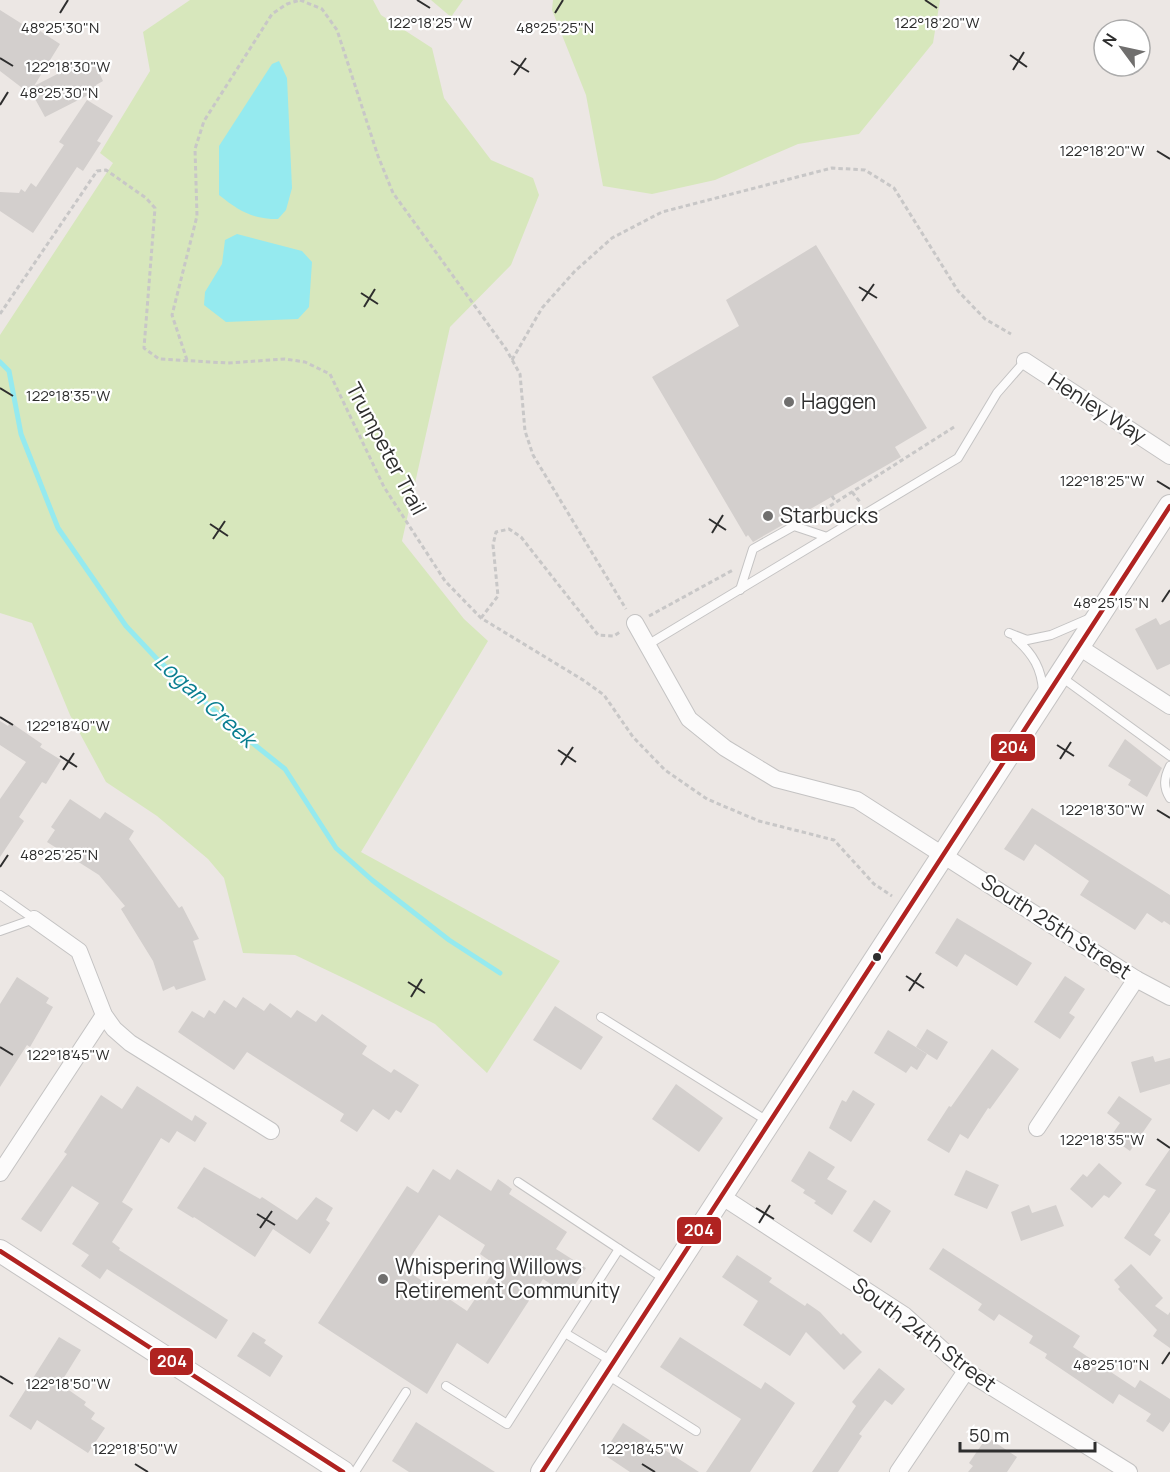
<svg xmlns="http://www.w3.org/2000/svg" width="1170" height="1472" font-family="Manrope,sans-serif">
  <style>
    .green { fill: #d7e7bc }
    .water { fill: #95eaef }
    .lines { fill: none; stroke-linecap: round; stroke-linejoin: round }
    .stream { stroke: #95eaef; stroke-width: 5 }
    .building { fill: #d3cfcd; fill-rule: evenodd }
    .lane-casing { stroke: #c4c3c3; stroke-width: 10 }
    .street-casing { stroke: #c4c3c3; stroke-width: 18 }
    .secondary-casing { stroke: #c4c3c3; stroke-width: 24 }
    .path { stroke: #c8c7c7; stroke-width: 3; stroke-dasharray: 4.5 3; stroke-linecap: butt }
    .lane { stroke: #fcfbfb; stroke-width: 8 }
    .street { stroke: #fcfbfb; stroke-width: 16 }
    .secondary { stroke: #fcfbfb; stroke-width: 22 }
    .bus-1-casing { stroke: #fff; stroke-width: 9 }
    .bus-1 { stroke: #b02321; stroke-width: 4.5 }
    .ticks { fill: none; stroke: #2e2e2e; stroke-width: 2 }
    .poi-dot { fill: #706f6e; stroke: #fff; stroke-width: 2 }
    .bus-dot { fill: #2e2e2e; stroke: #fff; stroke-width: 2 }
    .labels { text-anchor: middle; stroke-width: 4.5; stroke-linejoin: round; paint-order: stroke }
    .poi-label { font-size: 21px; fill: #2e2e2e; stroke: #fff; text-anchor: start }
    .street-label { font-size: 21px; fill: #2e2e2e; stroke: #fff }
    .water-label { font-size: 22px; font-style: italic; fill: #097e90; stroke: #fff }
    .ticks-label { font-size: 15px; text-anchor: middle; fill: #2e2e2e; stroke: #fff; stroke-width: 4.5; stroke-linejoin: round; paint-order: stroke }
    .line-badge { stroke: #fff; stroke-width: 2 }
    .badge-label { font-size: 16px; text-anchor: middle; font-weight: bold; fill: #fff }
  </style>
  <rect width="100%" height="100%" fill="#ece7e4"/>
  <g class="green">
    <polygon points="190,0 373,0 381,15 432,48 444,98 491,160 533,178 539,195 511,265 450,327 402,541 464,619 488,641 361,852 560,961 487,1073 435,1024 356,984 295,955 243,953 224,878 208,859 157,816 106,782 70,715 32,623 0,613 0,335 113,163 100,153 150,71 143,32"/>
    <polygon points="431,0 463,0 451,17"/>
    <polygon points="553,0 940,0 933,43 859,134 798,144 715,180 652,194 603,186 586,95 552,10"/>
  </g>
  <g class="water">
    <path d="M279 61 287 78 292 188 286 210 278 219C252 219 239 211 219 195V146L272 64Z"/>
    <polygon points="237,234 302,251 312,262 309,307 298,319 226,322 204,305 205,292 222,264 225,240"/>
  </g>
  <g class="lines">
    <polyline class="stream" points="0,362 9,371 21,434 58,528 126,626 156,658 235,729 285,769 336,848 372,880 449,940 500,973"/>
  </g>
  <g class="building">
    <polygon points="0,10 38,34 40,31 60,44 34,86 75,65 78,70 94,62 103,81 96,85 98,90 45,117 34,97 0,71"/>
    <polygon points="87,100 113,116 97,141 101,143 83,171 77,167 33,233 0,211 0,192 19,193 21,189 25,192 31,183 36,187 64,145 59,142"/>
    <polygon points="816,245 927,428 895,447 901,457 753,542 748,535 746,537 652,377 739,326 726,300"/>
    <polygon points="1156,618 1160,625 1170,620 1170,664 1157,670 1135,629"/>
    <polygon points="0,721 8,726 10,722 42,744 40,747 61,760 46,784 42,782 19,817 24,821 0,857 0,799 26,762 0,745"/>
    <polygon points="1125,739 1162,768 1147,797 1128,785 1131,780 1108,766"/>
    <polygon points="70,799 100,819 105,812 134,831 129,839 179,908 182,906 199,939 193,941 206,980 176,990 174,986 163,991 153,961 121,909 125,906 99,875 47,842 55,830 51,827"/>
    <polygon points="1032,808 1170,895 1170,925 1164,921 1162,923 1147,913 1135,930 1080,895 1089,881 1035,844 1024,861 1004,849"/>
    <polygon points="957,918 1032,963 1017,986 965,954 957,967 935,953"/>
    <polygon points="1065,976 1085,989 1069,1013 1075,1017 1060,1039 1034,1022"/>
    <polygon points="17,977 49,998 46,1003 53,1007 30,1047 27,1045 0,1087 0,1004"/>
    <polygon points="243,997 264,1011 270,1003 291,1018 297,1010 316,1022 322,1014 367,1046 362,1054 391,1073 394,1069 419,1085 401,1113 396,1110 389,1120 373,1109 357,1132 340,1121 344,1114 247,1052 234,1070 178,1032 192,1011 204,1018 209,1010 215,1014 224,1000 236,1008"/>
    <polygon points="555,1006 603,1037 581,1070 533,1040"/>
    <polygon points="927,1029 948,1042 937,1060 916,1047"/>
    <polygon points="888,1030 927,1054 917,1070 911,1066 906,1073 874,1053"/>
    <polygon points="992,1049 1019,1069 990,1109 988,1108 968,1139 960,1134 949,1153 927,1140 949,1106 951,1107"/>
    <polygon points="1153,1056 1155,1062 1170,1058 1170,1084 1140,1093 1131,1062"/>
    <polygon points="676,1084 723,1118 699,1152 652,1119"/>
    <polygon points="137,1086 192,1121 195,1115 207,1123 195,1142 177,1131 169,1143 161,1138 122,1202 133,1209 112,1242 120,1248 119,1250 228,1320 216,1339 107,1269 100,1279 81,1266 89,1255 72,1244 99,1203 72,1186 41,1232 21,1219 67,1154 64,1152 101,1095 122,1109"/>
    <polygon points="853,1090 875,1104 851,1142 829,1128 842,1100 846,1102"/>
    <polygon points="1119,1096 1152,1119 1130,1151 1113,1139 1113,1133 1120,1123 1107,1113"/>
    <polygon points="1170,1149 1170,1212 1154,1235 1161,1240 1150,1256 1124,1238 1156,1190 1145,1185"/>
    <polygon points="809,1151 835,1167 827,1179 847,1191 832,1215 814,1203 816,1201 803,1193 805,1190 791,1181"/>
    <polygon points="1099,1163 1122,1183 1109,1198 1104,1195 1092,1208 1070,1189 1083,1174 1087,1177"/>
    <polygon points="204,1167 260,1199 262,1197 297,1220 316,1197 333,1208 326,1220 330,1223 310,1254 273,1229 255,1257 194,1217 193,1218 177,1208"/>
    <path d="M433 1169 450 1180 457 1169 491 1191 498 1179 512 1189 509 1194 567 1232 556 1249 586 1268 568 1295 543 1279 488 1364 457 1343 427 1394 318 1323 407 1186 418 1193ZM439 1215 485 1245 480 1254 497 1266 467 1311 403 1268Z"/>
    <polygon points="966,1170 999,1185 987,1209 954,1195"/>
    <polygon points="874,1200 891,1211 871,1243 853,1231"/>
    <polygon points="1029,1205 1032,1213 1056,1205 1064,1226 1021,1241 1011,1212"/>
    <polygon points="943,1248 1080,1336 1073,1347 1135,1388 1140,1380 1170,1399 1170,1422 1163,1432 1146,1421 1151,1414 1119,1394 1113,1404 1045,1358 1047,1354 1029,1343 1033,1336 999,1314 994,1321 978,1310 982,1304 929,1269"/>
    <polygon points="737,1255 772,1278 769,1282 805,1306 807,1303 820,1312 841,1335 843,1333 862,1352 844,1370 806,1332 790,1356 743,1325 758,1301 722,1277"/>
    <polygon points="1131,1264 1163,1298 1155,1306 1168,1315 1170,1312 1170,1348 1153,1336 1157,1330 1118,1289 1120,1287 1114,1280"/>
    <polygon points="253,1332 266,1340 264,1343 283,1356 270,1377 237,1356"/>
    <polygon points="59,1337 81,1350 60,1384 86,1402 84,1405 95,1413 91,1419 105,1428 88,1453 37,1420 31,1430 9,1416"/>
    <polygon points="680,1337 761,1389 765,1382 795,1403 750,1472 706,1472 741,1419 660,1367"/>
    <polygon points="879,1368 905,1389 892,1405 885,1400 859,1434 862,1436 838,1472 812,1472 856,1406 852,1402"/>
    <polygon points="416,1422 495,1472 409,1472 392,1461"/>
    <polygon points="623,1423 699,1472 630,1472 603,1454"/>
    <polygon points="987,1437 1017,1457 1007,1472 968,1472 973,1466 969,1463"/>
  </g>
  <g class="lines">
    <g class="lane-casing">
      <g id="lane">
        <polyline points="740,590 753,549 794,526 827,537"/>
        <polyline points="1009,633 1027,640 1051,635 1088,619"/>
        <path d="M1016 639C1033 654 1042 669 1043 692"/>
        <polyline points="649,644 958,458 997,393 1025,361"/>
        <polyline points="1060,676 1170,756"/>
        <path d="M1170 766C1164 778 1163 787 1170 798"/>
        <polyline points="0,895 34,919"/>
        <polyline points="0,931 34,919"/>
        <polyline points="601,1017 769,1122"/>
        <polyline points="518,1182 619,1249"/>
        <polyline points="613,1362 565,1333 619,1249 666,1280"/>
        <polyline points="606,1374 696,1431"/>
        <polyline points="446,1386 507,1424 565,1333"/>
        <polyline points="355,1472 406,1392"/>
      </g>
    </g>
    <g class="street-casing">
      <g id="street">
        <polyline points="1025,361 1170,456"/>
        <polyline points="635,623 689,719 725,748 776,779 857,800 1136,979 1170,997"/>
        <polyline points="1079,647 1170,706"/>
        <polyline points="34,919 79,951 104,1015 114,1029 130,1043 271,1131"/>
        <polyline points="1037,1128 1136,979"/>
        <polyline points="0,1173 104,1015"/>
        <polyline points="721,1196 904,1315 966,1371 1129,1472"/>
        <polyline points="898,1472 966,1371"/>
      </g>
    </g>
    <g class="secondary-casing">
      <g id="secondary">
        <polyline points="0,1251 343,1472"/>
        <polyline points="542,1472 1170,506"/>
      </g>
    </g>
    <g class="path">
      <polyline points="300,0 322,9 337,30 378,156 393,193 506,349 520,374 525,431 533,455 626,609"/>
      <polyline points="0,314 97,171 106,170 146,198 155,208 144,348 159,359 228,363 285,359 305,362 330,374 384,487 445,581 481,618 583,680 604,695 633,737 665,770 707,799 759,821 834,840 874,884 892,896"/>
      <polyline points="187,360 172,315 197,216 195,149 204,121 272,14 287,4 300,0"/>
      <polyline points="512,360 542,308 575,271 612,238 662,212 832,168 865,170 894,188 958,291 985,319 1011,334"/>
      <polyline points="852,492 860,502"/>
      <polyline points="832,496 836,502"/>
      <polyline points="819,512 827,523"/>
      <polyline points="811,518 954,427"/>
      <polyline points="649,616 733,570"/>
      <polyline points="481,618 498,596 493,545 496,532 509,529 521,537 598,635 614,636 620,632"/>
    </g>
    <use href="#lane" class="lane"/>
    <use href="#street" class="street"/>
    <use href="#secondary" class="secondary"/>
    <g class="bus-1-casing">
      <g id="bus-1">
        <polyline points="0,1251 343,1472"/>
        <polyline points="542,1472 1170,506"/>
      </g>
    </g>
    <use href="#bus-1" class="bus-1"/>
  </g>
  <path class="ticks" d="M417 0 430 8M925 0 937 8M60 13 68 0M555 13 563 0M1010 55 1027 67M0 58 13 66M511 61 529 72M1013 70 1024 52M514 75 526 58M0 105 8 92M1157 151 1170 159M859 287 877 298M361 293 378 304M862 301 874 284M364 307 375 289M0 388 13 396M1157 481 1170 489M709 519 726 530M210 524 228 536M712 533 723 515M213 539 225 521M1162 602 1170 590M0 717 13 725M1057 745 1074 756M558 750 576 762M60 756 77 767M1060 759 1071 742M561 765 573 747M63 770 74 753M1157 810 1170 818M0 867 8 855M906 976 924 988M408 982 425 993M909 991 921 973M411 997 422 979M0 1047 13 1055M1157 1139 1170 1148M756 1208 774 1219M257 1214 275 1225M759 1223 770 1205M260 1228 272 1211M1162 1364 1170 1352M0 1376 13 1384M135 1464 148 1472M642 1464 655 1472"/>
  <g class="poi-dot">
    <circle cx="789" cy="402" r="6"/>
    <circle cx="768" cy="516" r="6"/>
    <circle cx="383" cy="1279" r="6"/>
  </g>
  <circle class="bus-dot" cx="877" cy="957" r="5"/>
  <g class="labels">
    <g class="poi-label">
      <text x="801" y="409">Haggen</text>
      <text x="780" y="523">Starbucks</text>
      <text x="395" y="1274">Whispering Willows<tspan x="395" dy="24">Retirement Community</tspan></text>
    </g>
    <g class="street-label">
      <text transform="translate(1097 408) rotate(33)" y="7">Henley Way</text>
      <text transform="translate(386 449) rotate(62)" y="7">Trumpeter Trail</text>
      <text transform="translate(1056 927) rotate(33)" y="7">South 25th Street</text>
      <text transform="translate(924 1335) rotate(37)" y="7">South 24th Street</text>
    </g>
    <g class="water-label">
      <text transform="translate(205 700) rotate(42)" y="8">Logan Creek</text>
    </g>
  </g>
  <g class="ticks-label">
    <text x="430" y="28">122°18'25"W</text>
    <text x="937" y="28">122°18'20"W</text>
    <text x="60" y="33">48°25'30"N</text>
    <text x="555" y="33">48°25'25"N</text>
    <text x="68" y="72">122°18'30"W</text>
    <text x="59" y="98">48°25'30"N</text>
    <text x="1102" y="156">122°18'20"W</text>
    <text x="68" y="401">122°18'35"W</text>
    <text x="1102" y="486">122°18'25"W</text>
    <text x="1111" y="608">48°25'15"N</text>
    <text x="68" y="731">122°18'40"W</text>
    <text x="1102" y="815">122°18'30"W</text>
    <text x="59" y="860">48°25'25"N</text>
    <text x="68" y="1060">122°18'45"W</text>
    <text x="1102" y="1145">122°18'35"W</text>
    <text x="1111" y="1370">48°25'10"N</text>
    <text x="68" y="1389">122°18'50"W</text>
    <text x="135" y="1454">122°18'50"W</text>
    <text x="642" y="1454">122°18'45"W</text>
  </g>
  <g class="line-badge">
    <rect x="990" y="733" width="46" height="29" rx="6" fill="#b02321"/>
    <rect x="676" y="1216" width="46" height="29" rx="6" fill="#b02321"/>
    <rect x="149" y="1347" width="45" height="29" rx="6" fill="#b02321"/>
  </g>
  <g class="badge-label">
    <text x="1013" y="753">204</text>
    <text x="699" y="1236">204</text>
    <text x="172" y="1367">204</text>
  </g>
  <g transform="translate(1122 48) rotate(303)"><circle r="28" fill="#ffffff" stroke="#ababab" stroke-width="1.5"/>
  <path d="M0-4.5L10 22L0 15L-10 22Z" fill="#706f6e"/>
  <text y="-9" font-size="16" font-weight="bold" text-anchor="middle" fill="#2e2e2e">N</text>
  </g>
  <path d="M960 1442v9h135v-9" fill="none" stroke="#2e2e2e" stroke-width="3"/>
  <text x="969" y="1442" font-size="18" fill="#2e2e2e" stroke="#ffffff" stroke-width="4.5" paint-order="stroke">50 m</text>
</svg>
